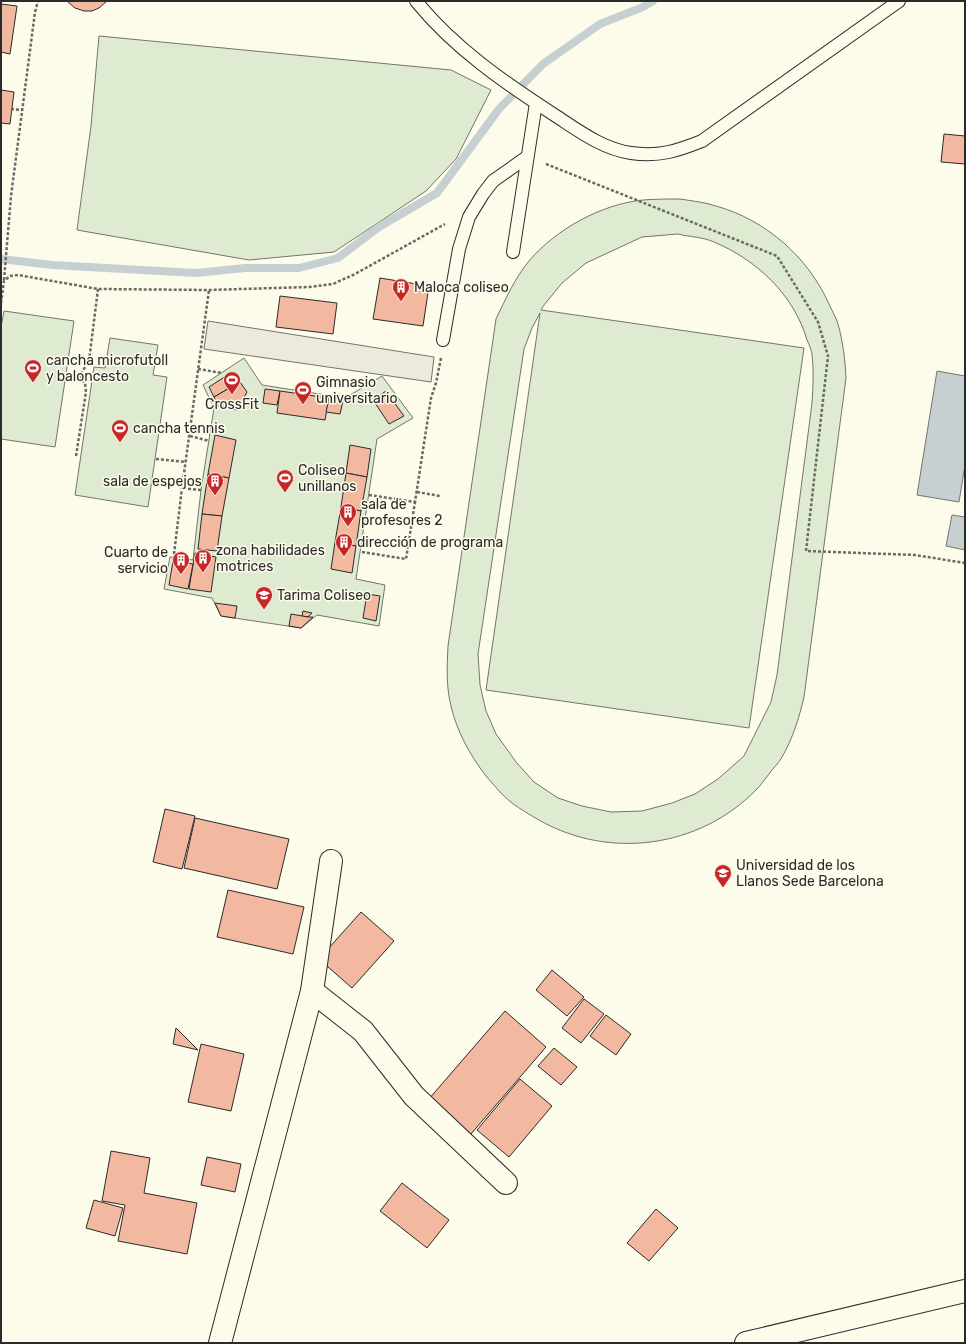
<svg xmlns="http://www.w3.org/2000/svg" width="966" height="1344" font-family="Rubik,sans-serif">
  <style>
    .green { fill: #deebd1; stroke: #74746e; fill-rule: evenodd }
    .parking { fill: #eceadb; stroke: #74746e }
    .water { fill: #c7d0d0; stroke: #74746e }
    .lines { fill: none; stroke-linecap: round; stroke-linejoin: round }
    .stream { stroke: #c7d0d0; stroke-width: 8 }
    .building { fill: #f2b8a0; stroke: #2b2b2b }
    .lane-casing { stroke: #2b2b2b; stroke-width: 14 }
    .street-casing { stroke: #2b2b2b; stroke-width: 24 }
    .path { stroke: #6a6964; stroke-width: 2.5; stroke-dasharray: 3 2; stroke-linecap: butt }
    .lane { stroke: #fdfbea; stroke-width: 12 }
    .street { stroke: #fdfbea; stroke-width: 22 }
    .labels { text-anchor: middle; stroke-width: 3; stroke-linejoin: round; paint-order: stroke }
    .poi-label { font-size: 14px; fill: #2b2b2b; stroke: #fdfbea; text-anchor: start }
  </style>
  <rect width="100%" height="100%" fill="#fdfbea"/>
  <g class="green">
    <polygon points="99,36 451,70 491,90 456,159 426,191 334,252 249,260 77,230 91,126"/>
    <path d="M680 199C692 201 704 202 716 206 766 220 808 257 829 304 832 311 836 317 838 324 843 342 845 359 846 378L804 697C799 718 793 738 782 757 779 763 773 768 769 774 765 779 761 785 756 790 699 848 609 860 539 820 525 812 511 804 500 792 495 787 491 781 486 776 470 755 457 732 451 706 446 686 447 667 448 646L496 319C506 298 515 278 529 261 556 229 602 204 643 200 655 199 668 199 680 199ZM678 234C690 237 703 237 714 242 757 260 794 295 807 340 809 344 811 349 812 354 814 370 813 387 812 403L777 675 771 702 744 756 718 779 695 794 672 803 642 811 611 812 582 806 558 798 534 782 516 762 496 734 486 711 480 685 478 654 524 349 532 328 540 313 486 690 749 728 804 348 541 310 544 305 562 283 586 263 642 237Z"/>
    <polygon points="4,311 74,321 55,447 1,439 1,327"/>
    <polygon points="110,338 158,345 153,375 167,377 148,507 75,495 94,367 105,368"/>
    <polygon points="244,358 262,385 345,398 382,376 413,418 377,439 356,579 385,585 379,626 317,615 301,628 221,616 212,598 164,589 170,557 193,560 201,490 214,408 203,385"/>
  </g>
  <polygon class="parking" points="208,321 434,357 431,382 204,349"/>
  <g class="water">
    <polygon points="937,371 965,376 965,465 959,502 917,495"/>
    <polygon points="952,515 965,517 965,550 946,546"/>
  </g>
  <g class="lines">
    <polyline class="stream" points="1,259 52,265 196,273 245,268 299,268 338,258 379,227 437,193 499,109 543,64 600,24 643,7 653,1"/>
  </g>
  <g class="building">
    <polygon points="67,1 107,1 99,8 92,11 84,11 75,8"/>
    <polygon points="1,4 17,6 10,54 1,52"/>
    <polygon points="1,90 14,92 10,124 1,123"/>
    <polygon points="944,134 965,136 965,164 941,162"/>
    <polygon points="380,278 429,286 423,326 373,319"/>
    <polygon points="280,296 337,303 333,334 276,327"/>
    <polygon points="232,372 240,382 214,397 209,387"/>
    <polygon points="240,382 247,392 237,410 218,406 214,397"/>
    <polygon points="265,389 280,391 277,405 263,403"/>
    <polygon points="280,391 329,398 325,420 277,413"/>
    <polygon points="386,391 404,416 389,424 373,400"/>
    <polygon points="329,398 343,401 340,414 326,412"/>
    <polygon points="215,435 236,440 229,478 208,474"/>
    <polygon points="350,445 371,449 367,477 346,473"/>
    <polygon points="346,473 367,477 361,511 341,507"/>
    <polygon points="208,474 229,478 222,516 202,514"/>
    <polygon points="341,507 361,511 356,546 335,542"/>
    <polygon points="202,514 222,516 217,551 198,549"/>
    <polygon points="335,542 356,546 352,573 331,569"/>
    <polygon points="195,553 216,557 211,592 189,589"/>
    <polygon points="173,561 193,564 188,589 169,585"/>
    <polygon points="367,594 380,596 376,621 363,618"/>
    <polygon points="215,603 237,606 235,618 221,616"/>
    <polygon points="303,611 312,613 308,617 302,616"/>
    <polygon points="291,614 308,617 313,617 301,628 289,626"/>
    <polygon points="165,809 195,816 182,869 153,862"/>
    <polygon points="195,818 289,839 277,889 184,868"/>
    <polygon points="228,890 304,907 293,954 217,937"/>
    <polygon points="361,912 394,941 352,988 319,959"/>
    <polygon points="552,970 584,997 567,1016 536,990"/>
    <polygon points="584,999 604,1014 581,1043 562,1028"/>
    <polygon points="505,1011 546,1047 470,1135 428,1100"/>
    <polygon points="606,1015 631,1034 616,1055 590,1036"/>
    <polygon points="176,1028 198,1050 173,1044"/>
    <polygon points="201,1044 244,1054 231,1111 188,1102"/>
    <polygon points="554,1048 577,1067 561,1085 538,1066"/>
    <polygon points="520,1079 552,1106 509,1157 477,1130"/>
    <polygon points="111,1151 150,1158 144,1193 197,1203 187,1254 118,1241 125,1205 102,1201"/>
    <polygon points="207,1157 241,1164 235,1192 201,1185"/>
    <polygon points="402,1183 449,1220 427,1248 380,1211"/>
    <polygon points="94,1200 123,1208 115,1236 86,1228"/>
    <polygon points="656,1209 678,1228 649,1261 627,1243"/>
  </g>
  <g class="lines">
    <g class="lane-casing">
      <g id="lane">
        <path d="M416 1C454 48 505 83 556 116 579 131 603 149 631 153 659 157 677 151 702 141L899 1"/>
        <polyline points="513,252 536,103"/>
        <polyline points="443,340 459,249 469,217 483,194 493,181 527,157"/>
      </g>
    </g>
    <g class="street-casing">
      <g id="street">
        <polyline points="312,991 363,1031 414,1096 506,1183"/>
        <polyline points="220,1343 312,991 331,861"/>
        <polyline points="746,1343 965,1291"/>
      </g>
    </g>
    <g class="path">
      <polyline points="11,109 22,110"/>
      <polyline points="546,164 777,256 818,322 828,356 806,551 915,555 965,563"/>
      <polyline points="4,280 11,196 35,12 38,1"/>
      <polyline points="1,303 4,281 10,276 18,275 98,289 209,290 309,287 333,284 355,274 445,224"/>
      <polyline points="198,369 222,373"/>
      <polyline points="190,436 209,441"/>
      <polyline points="76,456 86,392 85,383 81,379 80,375 89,361 98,289"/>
      <polyline points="156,459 186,462"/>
      <polyline points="201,490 182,488 209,290"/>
      <polyline points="417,492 440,496"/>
      <polyline points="369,495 415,502 431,398 436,383 441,358"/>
      <polyline points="362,552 406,559 415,502"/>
      <polyline points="174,554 182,488"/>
    </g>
    <use href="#lane" class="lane"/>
    <use href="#street" class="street"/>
  </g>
  <defs>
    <g id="building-pin" transform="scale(0.9)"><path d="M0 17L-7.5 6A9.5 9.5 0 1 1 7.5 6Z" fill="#c62828" stroke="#fdfbea"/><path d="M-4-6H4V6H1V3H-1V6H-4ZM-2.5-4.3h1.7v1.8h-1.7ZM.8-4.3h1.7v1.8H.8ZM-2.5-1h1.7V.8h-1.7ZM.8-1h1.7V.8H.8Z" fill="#fff"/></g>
    <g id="stadium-pin" transform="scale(0.9)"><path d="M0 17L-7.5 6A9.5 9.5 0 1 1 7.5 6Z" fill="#c62828" stroke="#fdfbea"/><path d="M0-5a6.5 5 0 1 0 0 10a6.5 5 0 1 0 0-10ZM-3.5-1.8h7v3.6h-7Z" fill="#fff"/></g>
    <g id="university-pin" transform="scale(0.9)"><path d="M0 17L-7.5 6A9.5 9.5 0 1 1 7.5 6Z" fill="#c62828" stroke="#fdfbea"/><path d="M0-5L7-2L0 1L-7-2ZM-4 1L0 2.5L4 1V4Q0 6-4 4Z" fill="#fff"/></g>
  </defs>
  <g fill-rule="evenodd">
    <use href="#building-pin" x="401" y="287"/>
    <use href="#stadium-pin" x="33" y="368"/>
    <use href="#stadium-pin" x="232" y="380"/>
    <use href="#stadium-pin" x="303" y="390"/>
    <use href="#stadium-pin" x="120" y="428"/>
    <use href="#stadium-pin" x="285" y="478"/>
    <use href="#building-pin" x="215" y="481"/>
    <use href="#building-pin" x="348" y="512"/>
    <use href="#building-pin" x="344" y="542"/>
    <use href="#building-pin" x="203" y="558"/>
    <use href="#building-pin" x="181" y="560"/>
    <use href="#university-pin" x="264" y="595"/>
    <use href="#university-pin" x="723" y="873"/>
  </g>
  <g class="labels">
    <g class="poi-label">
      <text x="414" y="292">Maloca coliseo</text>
      <text x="46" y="365">cancha microfutoll<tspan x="46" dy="16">y baloncesto</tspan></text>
      <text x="316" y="387">Gimnasio<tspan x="316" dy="16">universitario</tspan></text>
      <text x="232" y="409" text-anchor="middle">CrossFit</text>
      <text x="133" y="433">cancha tennis</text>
      <text x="298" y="475">Coliseo<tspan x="298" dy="16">unillanos</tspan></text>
      <text x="202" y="486" text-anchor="end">sala de espejos</text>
      <text x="361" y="509">sala de<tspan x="361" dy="16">profesores 2</tspan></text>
      <text x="357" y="547">dirección de programa</text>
      <text x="216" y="555">zona habilidades<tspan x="216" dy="16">motrices</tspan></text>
      <text x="168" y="557" text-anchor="end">Cuarto de<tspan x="168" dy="16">servicio</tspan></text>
      <text x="277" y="600">Tarima Coliseo</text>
      <text x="736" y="870">Universidad de los<tspan x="736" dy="16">Llanos Sede Barcelona</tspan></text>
    </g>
  </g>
  <rect width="966" height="1344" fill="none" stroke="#2b2b2b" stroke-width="4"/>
</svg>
